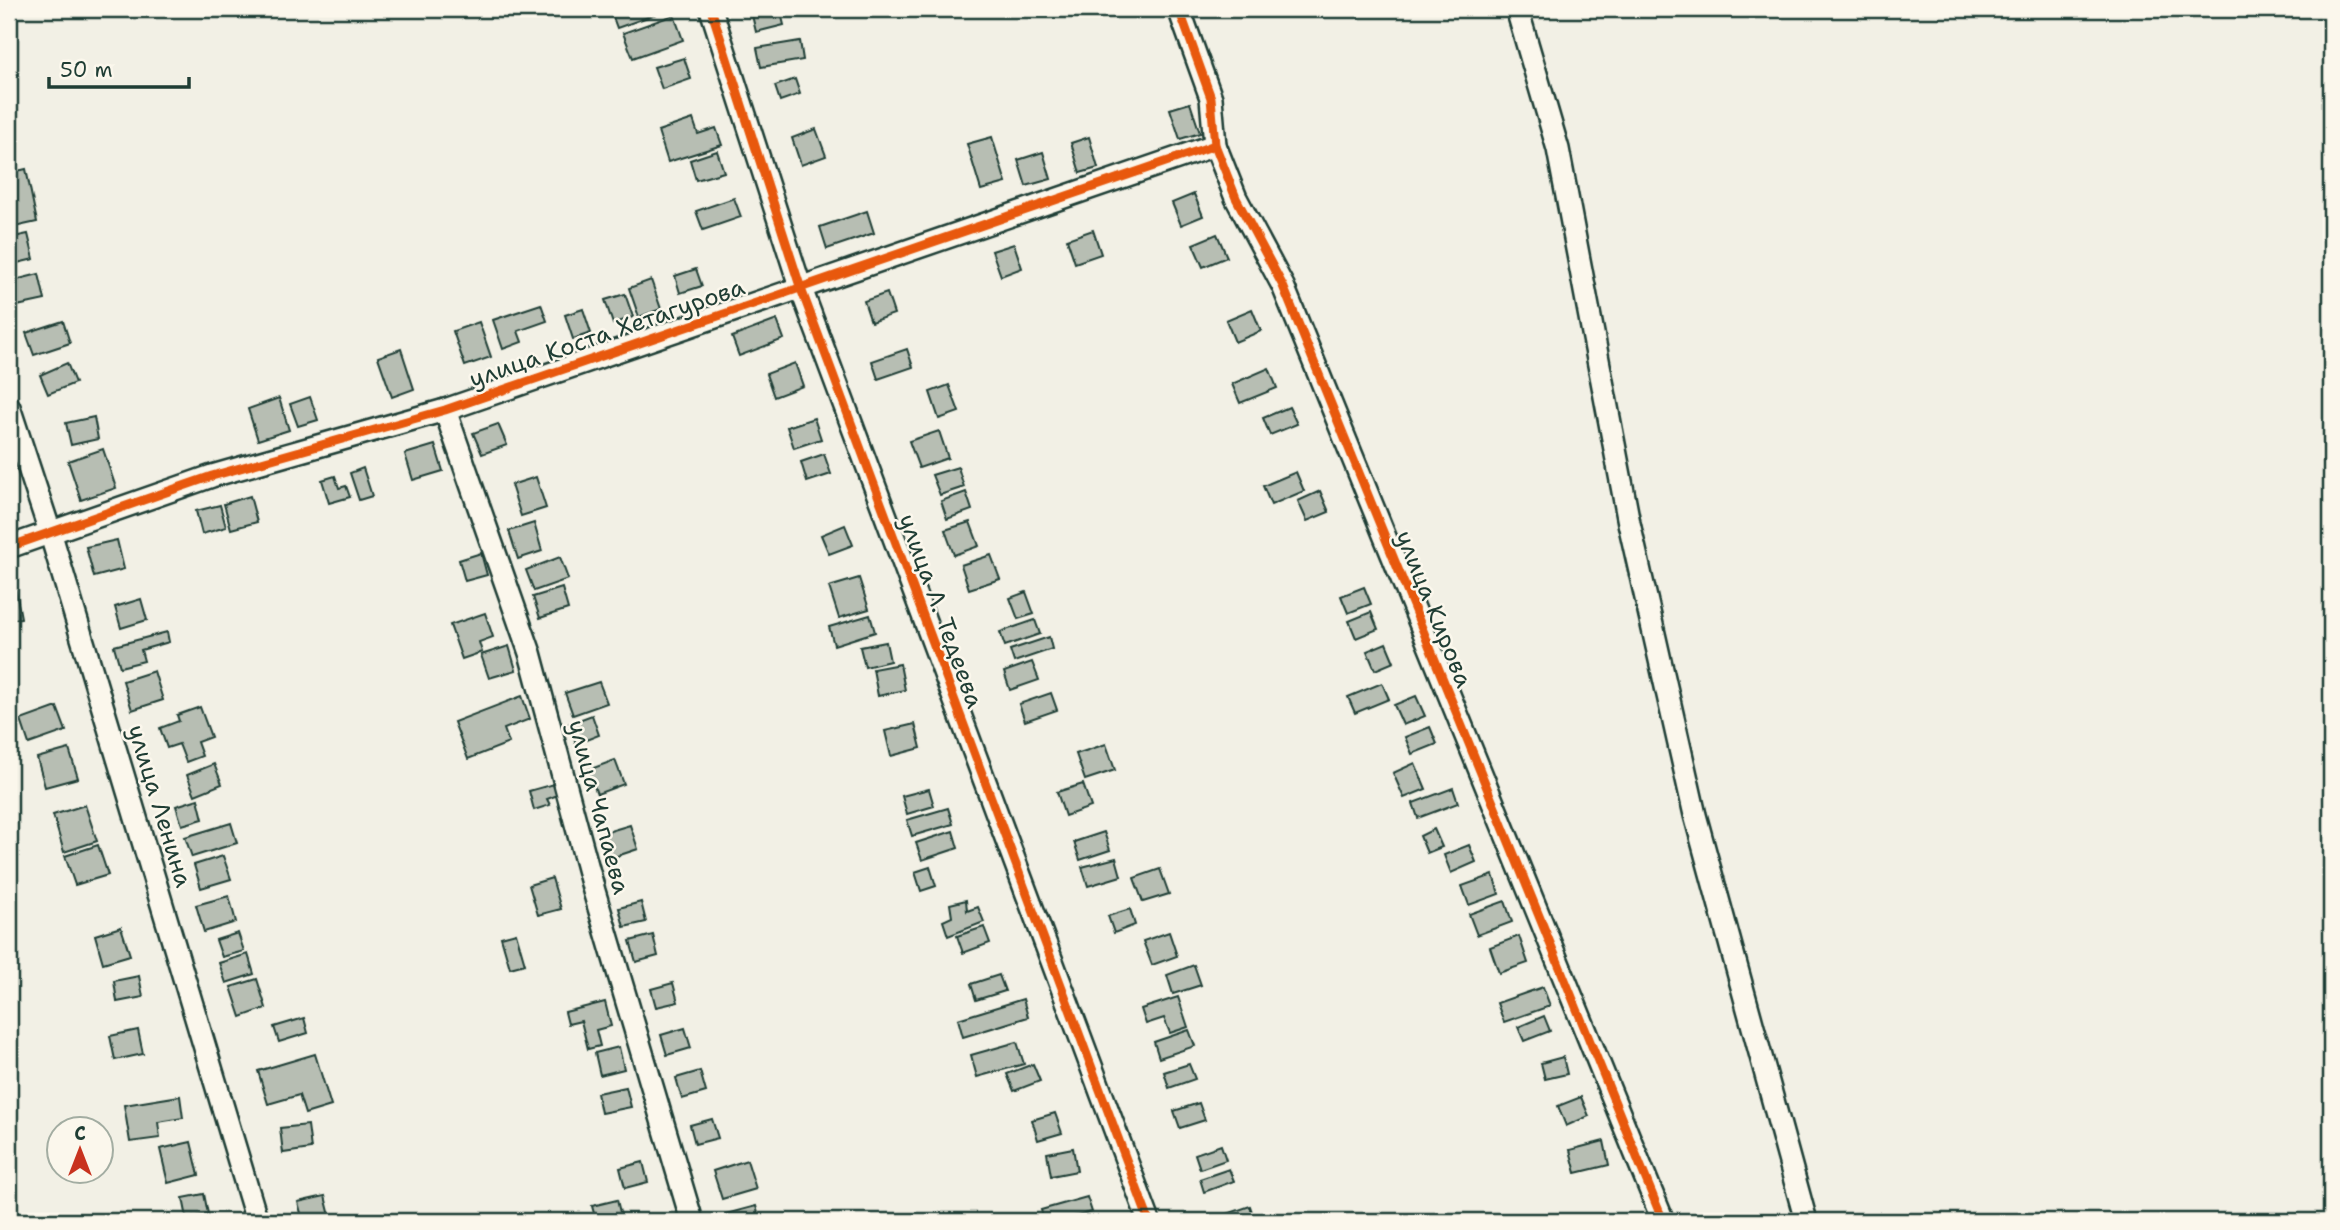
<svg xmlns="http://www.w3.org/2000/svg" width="2340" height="1230" font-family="'Shantell Sans',sans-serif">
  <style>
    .building { fill: #b7beb3; stroke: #1f3d34; stroke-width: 2 }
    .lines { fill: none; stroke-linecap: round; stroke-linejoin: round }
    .minor-casing { stroke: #1f3d34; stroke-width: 26 }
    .minor { stroke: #fbf7ec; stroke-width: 21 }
    .cycleway-casing { stroke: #fbf7ec; stroke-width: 13 }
    .cycleway { stroke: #e8590c; stroke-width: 9 }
    .labels { text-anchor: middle; stroke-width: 5; stroke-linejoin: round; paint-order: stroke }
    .street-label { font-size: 24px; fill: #1f3d34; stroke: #fbf7ec }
  </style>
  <rect width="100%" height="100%" fill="#f2f0e5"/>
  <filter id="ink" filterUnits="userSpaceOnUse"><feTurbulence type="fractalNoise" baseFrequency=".0143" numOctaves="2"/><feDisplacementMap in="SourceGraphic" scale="14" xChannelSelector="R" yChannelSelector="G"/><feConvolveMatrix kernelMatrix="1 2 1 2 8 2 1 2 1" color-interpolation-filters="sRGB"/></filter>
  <g filter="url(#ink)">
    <g class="building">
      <polygon points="610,9 664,9 665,11 617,28"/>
      <polygon points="762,9 780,9 784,25 756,32 751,11"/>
      <polygon points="674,15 683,40 633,58 623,33"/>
      <polygon points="800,41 803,60 761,67 757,48"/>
      <polygon points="684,58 691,79 662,89 654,67"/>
      <polygon points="795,79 800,94 780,101 775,86"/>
      <polygon points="1190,103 1200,133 1180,139 1170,109"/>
      <polygon points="693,119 698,134 716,128 722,145 668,162 658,131"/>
      <polygon points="816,129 826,156 801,165 792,138"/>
      <polygon points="992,137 1006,183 981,190 967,144"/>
      <polygon points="1089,137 1098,168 1080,173 1071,143"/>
      <polygon points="717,151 724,172 696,180 690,160"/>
      <polygon points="1043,152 1051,179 1026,186 1018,160"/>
      <polygon points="26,169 37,222 14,227 9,205 9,173"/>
      <polygon points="1194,194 1203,216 1181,225 1172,203"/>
      <polygon points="734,198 741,217 703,230 696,211"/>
      <polygon points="867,211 874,233 827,249 820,227"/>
      <polygon points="1093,230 1101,254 1075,263 1067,239"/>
      <polygon points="28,234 34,259 9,265 9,238"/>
      <polygon points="1217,234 1227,257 1203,267 1193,244"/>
      <polygon points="1014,244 1022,268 1001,276 992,251"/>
      <polygon points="696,269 702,286 680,293 675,276"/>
      <polygon points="39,274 45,300 17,306 11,281"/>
      <polygon points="651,280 661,309 639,317 629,288"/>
      <polygon points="887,293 894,314 871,322 864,301"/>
      <polygon points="625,294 633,317 613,324 605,300"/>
      <polygon points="541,304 547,321 518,331 522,342 503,349 493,320"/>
      <polygon points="583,309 591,333 573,339 565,315"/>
      <polygon points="1252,309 1261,331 1235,342 1226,320"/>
      <polygon points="777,320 784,339 739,356 732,337"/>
      <polygon points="63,321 70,343 34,355 26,333"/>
      <polygon points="479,322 491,357 465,366 453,331"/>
      <polygon points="401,349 414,389 392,397 378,357"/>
      <polygon points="907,349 913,367 878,379 872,361"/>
      <polygon points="67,363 75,383 48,394 40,375"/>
      <polygon points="795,363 803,386 774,397 766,374"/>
      <polygon points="1269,368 1277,388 1240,403 1232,384"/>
      <polygon points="949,385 959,412 939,419 930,392"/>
      <polygon points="310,397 318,420 298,426 290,404"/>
      <polygon points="279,398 289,430 258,440 248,409"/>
      <polygon points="1289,407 1297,424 1270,435 1263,418"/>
      <polygon points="94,417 98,439 71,445 66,423"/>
      <polygon points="814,418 821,439 794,448 787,427"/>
      <polygon points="498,424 507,445 482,454 473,433"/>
      <polygon points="939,431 948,458 919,468 909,441"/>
      <polygon points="435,445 443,471 413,480 405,454"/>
      <polygon points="103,449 116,488 81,500 68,461"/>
      <polygon points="824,454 831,474 807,482 801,462"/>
      <polygon points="958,467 964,487 940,495 932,475"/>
      <polygon points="363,468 372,496 359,500 350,473"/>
      <polygon points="1296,472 1304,491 1271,505 1263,486"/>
      <polygon points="335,476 339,488 346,486 350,497 329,503 322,480"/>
      <polygon points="536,477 546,508 521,516 511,485"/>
      <polygon points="1320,491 1329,512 1307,521 1298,501"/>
      <polygon points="966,492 972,510 947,519 941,501"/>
      <polygon points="250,496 257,522 231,529 224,504"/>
      <polygon points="220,505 226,527 202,534 196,511"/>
      <polygon points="970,522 979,546 954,555 945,530"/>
      <polygon points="534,523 542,551 518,559 509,531"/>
      <polygon points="845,525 853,545 829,554 821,535"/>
      <polygon points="117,540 124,569 94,577 86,547"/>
      <polygon points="481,553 487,575 465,581 459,560"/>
      <polygon points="991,555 1000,579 969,589 961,565"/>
      <polygon points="560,557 568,579 534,591 526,570"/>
      <polygon points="859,578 869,609 839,618 829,587"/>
      <polygon points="15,586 21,618 9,620 9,588"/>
      <polygon points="1364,587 1371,604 1348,613 1341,596"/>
      <polygon points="562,588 568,609 540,618 533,597"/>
      <polygon points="1026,592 1034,614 1018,619 1010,598"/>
      <polygon points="141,599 147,620 121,628 115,607"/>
      <polygon points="1371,612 1378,629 1356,638 1349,621"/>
      <polygon points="485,613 493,637 479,642 482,652 462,659 450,625"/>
      <polygon points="870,615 875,632 834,645 829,627"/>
      <polygon points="1035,620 1040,634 1005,646 1000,632"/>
      <polygon points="167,632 169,642 141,650 144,661 120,667 114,646"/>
      <polygon points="1049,637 1052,649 1014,662 1010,650"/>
      <polygon points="886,642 890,661 865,667 860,647"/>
      <polygon points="1386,643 1394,662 1375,670 1367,651"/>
      <polygon points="509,646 516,670 489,678 481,655"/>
      <polygon points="1032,662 1039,680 1010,690 1004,672"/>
      <polygon points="900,664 905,690 878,696 873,669"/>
      <polygon points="154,671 163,700 132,710 123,681"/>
      <polygon points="599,682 607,703 573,715 565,693"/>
      <polygon points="1382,683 1389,699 1355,713 1348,697"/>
      <polygon points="1051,693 1057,710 1025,721 1019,704"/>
      <polygon points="522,696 530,719 504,729 509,743 468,759 454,722"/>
      <polygon points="1416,696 1425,716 1403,725 1394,705"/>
      <polygon points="57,707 66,731 29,744 21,720"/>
      <polygon points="200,707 211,737 197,742 202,756 186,762 179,744 167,748 160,728 179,721 177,715"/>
      <polygon points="592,715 599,735 576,744 568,724"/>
      <polygon points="915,724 921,748 891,756 885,731"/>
      <polygon points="1430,727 1437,744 1412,754 1405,737"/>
      <polygon points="1106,744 1115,770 1085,780 1076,754"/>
      <polygon points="69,749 78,778 45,787 37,758"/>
      <polygon points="615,760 624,784 597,794 588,770"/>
      <polygon points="1415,763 1426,789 1404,798 1393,773"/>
      <polygon points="214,764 222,784 195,795 187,775"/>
      <polygon points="554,784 558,795 547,799 550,805 534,810 529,791"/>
      <polygon points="1083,784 1091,807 1065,816 1057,792"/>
      <polygon points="1453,788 1458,803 1418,818 1413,803"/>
      <polygon points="929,789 934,806 907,814 902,796"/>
      <polygon points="198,799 203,819 182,825 176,806"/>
      <polygon points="85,805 97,841 64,852 53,815"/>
      <polygon points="948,808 953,824 912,836 907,820"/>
      <polygon points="231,823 237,843 192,857 185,837"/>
      <polygon points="630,825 638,849 608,859 600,834"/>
      <polygon points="1434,829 1442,847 1427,853 1420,836"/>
      <polygon points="953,831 958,848 922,860 916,843"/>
      <polygon points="1104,832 1110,850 1080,860 1074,842"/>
      <polygon points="98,845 108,875 75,885 65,856"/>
      <polygon points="1469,845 1476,862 1451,873 1444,855"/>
      <polygon points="223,856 231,879 201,888 194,865"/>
      <polygon points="1116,858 1121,876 1088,886 1082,867"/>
      <polygon points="930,867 936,886 921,891 915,872"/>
      <polygon points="1160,869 1169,894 1143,902 1134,878"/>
      <polygon points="1493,875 1499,894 1469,905 1462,886"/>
      <polygon points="552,878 561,909 538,915 529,885"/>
      <polygon points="229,896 236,922 204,932 196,905"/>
      <polygon points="966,900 967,911 978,907 984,922 948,936 943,921 952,917 950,904"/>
      <polygon points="1505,901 1512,922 1477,935 1469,914"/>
      <polygon points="641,902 646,922 624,927 619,908"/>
      <polygon points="1130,909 1135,925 1114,933 1108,916"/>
      <polygon points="121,927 130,955 103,963 95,935"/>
      <polygon points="984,927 990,943 963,953 957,936"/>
      <polygon points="1169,932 1177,956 1152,965 1143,941"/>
      <polygon points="238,933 244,951 222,957 216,940"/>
      <polygon points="516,933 525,964 510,968 501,937"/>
      <polygon points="653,935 658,956 636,962 630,941"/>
      <polygon points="1519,936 1528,963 1499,973 1490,947"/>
      <polygon points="248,954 254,974 226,983 219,963"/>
      <polygon points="1194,965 1201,985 1173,994 1167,975"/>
      <polygon points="999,975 1005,991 976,1000 971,984"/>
      <polygon points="139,976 143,997 117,1002 114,981"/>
      <polygon points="257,979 266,1008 241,1017 231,987"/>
      <polygon points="673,983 678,1002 656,1007 651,989"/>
      <polygon points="1543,987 1550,1006 1504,1022 1497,1003"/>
      <polygon points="1178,997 1188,1027 1170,1033 1164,1018 1146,1024 1141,1009"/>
      <polygon points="1023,999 1028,1017 963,1037 958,1019"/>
      <polygon points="605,1002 611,1026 596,1030 600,1046 588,1049 581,1021 568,1024 565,1012"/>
      <polygon points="1544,1016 1550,1031 1524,1041 1518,1027"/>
      <polygon points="304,1018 308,1033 279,1042 274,1027"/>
      <polygon points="685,1028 691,1048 667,1055 661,1035"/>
      <polygon points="138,1030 143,1054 115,1060 110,1036"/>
      <polygon points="1189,1030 1195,1046 1159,1058 1154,1042"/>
      <polygon points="1017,1042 1024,1064 977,1077 971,1055"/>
      <polygon points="619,1047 624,1069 600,1075 595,1053"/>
      <polygon points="315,1054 331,1106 305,1114 299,1095 268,1104 258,1071"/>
      <polygon points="1563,1057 1567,1074 1545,1079 1541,1063"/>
      <polygon points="1033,1064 1040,1081 1014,1091 1007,1074"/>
      <polygon points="1189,1064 1195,1079 1169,1088 1164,1072"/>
      <polygon points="700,1071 706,1092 682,1099 676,1078"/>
      <polygon points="626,1087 631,1107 601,1113 597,1093"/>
      <polygon points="180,1096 183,1118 158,1122 160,1138 130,1142 124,1105"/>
      <polygon points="1581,1097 1589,1116 1566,1126 1558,1106"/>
      <polygon points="1199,1103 1205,1120 1180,1128 1174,1111"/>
      <polygon points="1055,1113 1062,1133 1038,1140 1032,1120"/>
      <polygon points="712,1119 718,1138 695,1144 690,1125"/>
      <polygon points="308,1125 311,1149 283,1153 280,1128"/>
      <polygon points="1604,1141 1609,1165 1576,1173 1570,1150"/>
      <polygon points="191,1142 199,1175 168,1183 160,1149"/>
      <polygon points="1221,1145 1226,1160 1200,1169 1195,1154"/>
      <polygon points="1073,1148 1077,1171 1051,1176 1047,1153"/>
      <polygon points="747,1160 756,1189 722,1199 713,1171"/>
      <polygon points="643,1162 648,1182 625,1188 620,1168"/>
      <polygon points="1229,1169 1234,1181 1204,1192 1200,1179"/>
      <polygon points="204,1194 208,1214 187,1218 183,1198"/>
      <polygon points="325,1196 330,1216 303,1221 298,1202"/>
      <polygon points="1087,1197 1092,1212 1058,1221 1044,1221 1041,1210"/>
      <polygon points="617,1200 622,1221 596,1221 592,1206"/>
      <polygon points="756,1206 760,1221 728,1221 726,1214"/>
      <polygon points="1250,1206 1255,1221 1226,1221 1224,1215"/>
    </g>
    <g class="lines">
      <g class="minor-casing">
        <g id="minor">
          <polyline points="711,9 800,286 1149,1221"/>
          <polyline points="1179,9 1211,98 1215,145 1236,198 1283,286 1663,1221"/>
          <polyline points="1517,9 1558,149 1629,523 1695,815 1806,1221"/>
          <polyline points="9,407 51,535 257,1221"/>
          <polyline points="445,410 530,653 594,891 692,1221"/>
          <polyline points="9,547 212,476 445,410 1215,145"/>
        </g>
      </g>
      <use href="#minor" class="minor"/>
      <g class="cycleway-casing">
        <g id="cycleway">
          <polyline points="711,9 800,286 1149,1221"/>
          <polyline points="1179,9 1211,98 1215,145 1236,198 1283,286 1663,1221"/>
          <polyline points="9,547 212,476 445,410 1215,145"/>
        </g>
      </g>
      <use href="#cycleway" class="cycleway"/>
    </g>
  </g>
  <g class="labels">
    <g class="street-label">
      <text transform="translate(607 333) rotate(-19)" y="8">улица Коста Хетагурова</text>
      <text transform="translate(1434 609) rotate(68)" y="8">улица Кирова</text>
      <text transform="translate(941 611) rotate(70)" y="8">улица Л. Тедеева</text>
      <text transform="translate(160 806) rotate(73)" y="8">улица Ленина</text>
      <text transform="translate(599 807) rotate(75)" y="8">улица Чапаева</text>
    </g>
  </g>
  <rect width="2340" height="1230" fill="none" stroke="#fbf7ec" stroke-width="35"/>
  <rect x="18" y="18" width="2305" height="1195" fill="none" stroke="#1f3d34" stroke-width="2.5" filter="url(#ink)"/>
  <g transform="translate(80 1150)"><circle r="33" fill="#fbf7ec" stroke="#a3ada2" stroke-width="2"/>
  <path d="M0-5L12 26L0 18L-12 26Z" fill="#c8321e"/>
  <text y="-10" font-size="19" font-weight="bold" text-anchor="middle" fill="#1f3d34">С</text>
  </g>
  <path d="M49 77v10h140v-10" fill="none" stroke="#1f3d34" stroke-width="3.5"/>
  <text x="60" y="77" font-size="21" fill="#1f3d34" stroke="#fbf7ec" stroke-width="5" paint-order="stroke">50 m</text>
</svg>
